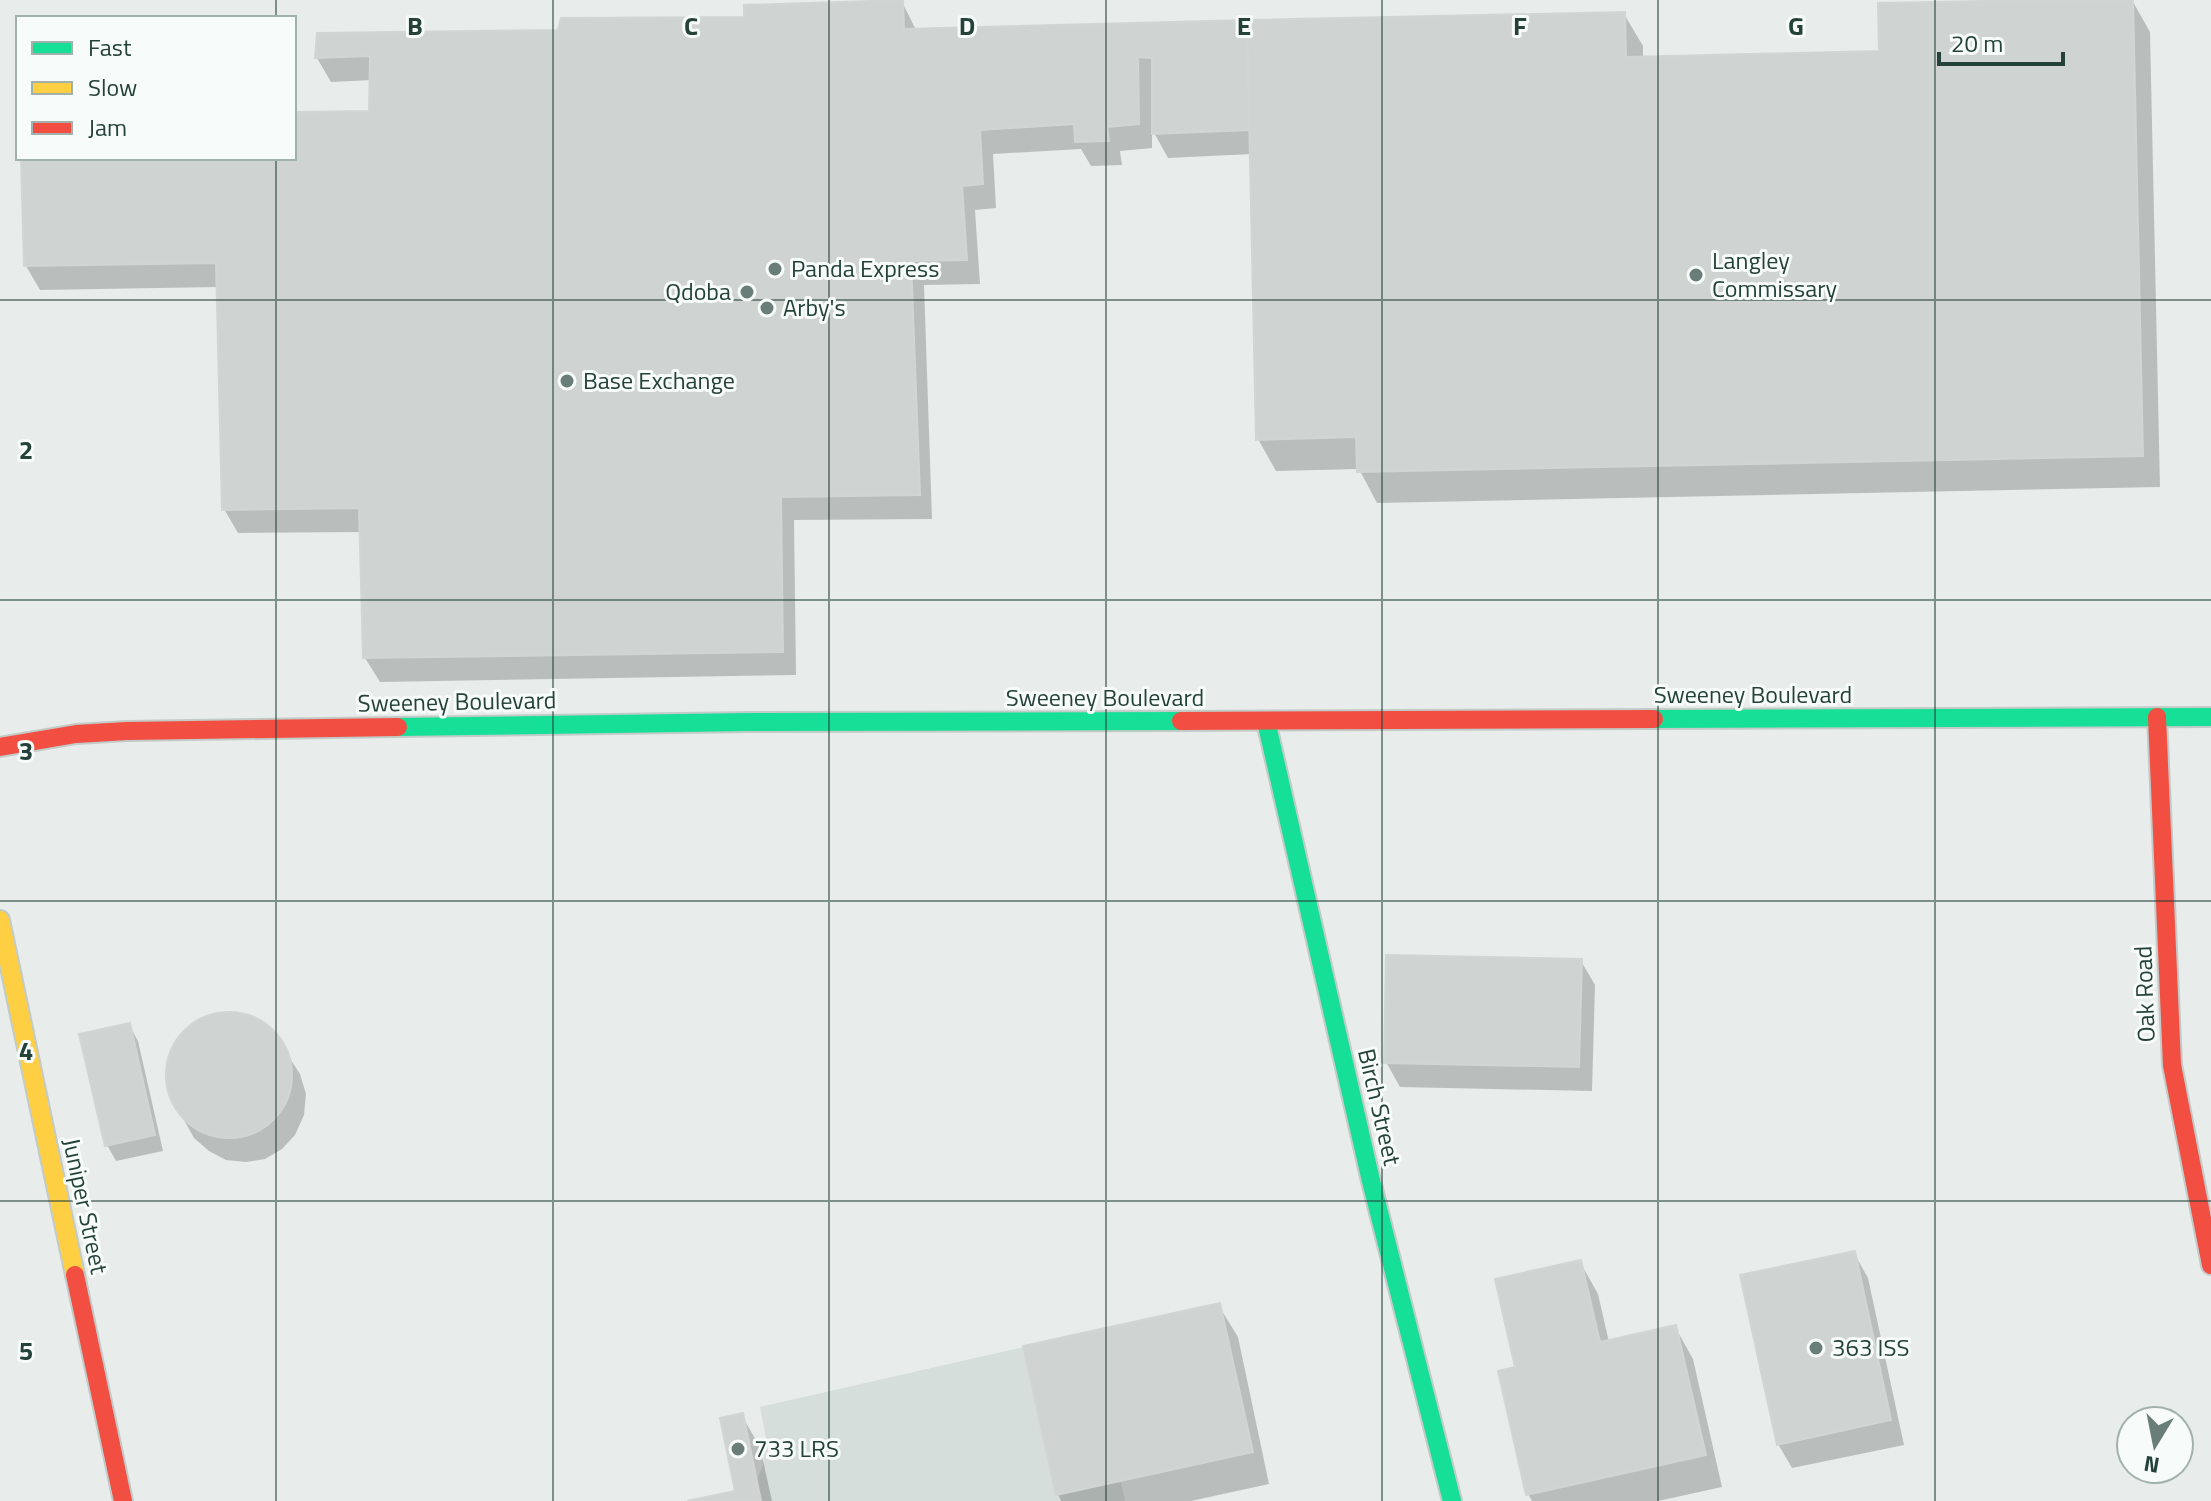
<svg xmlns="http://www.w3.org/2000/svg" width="2211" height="1501" font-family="'Titillium Web',sans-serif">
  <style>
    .built { fill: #d6dedb }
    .shadow { fill: #0003 }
    .building { fill: #cfd4d2; stroke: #d1d6d4; stroke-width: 2 }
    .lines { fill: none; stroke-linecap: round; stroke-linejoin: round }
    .fast-casing { stroke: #c3cbc8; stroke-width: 22 }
    .slow-casing { stroke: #c3cbc8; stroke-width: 22 }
    .jam-casing { stroke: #c3cbc8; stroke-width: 22 }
    .fast { stroke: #16e098; stroke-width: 18 }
    .slow { stroke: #ffcf43; stroke-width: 18 }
    .jam { stroke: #f24e42; stroke-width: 18 }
    .grid { fill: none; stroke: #24423a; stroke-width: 2; stroke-opacity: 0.55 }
    .poi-dot { fill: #697e78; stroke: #f7fbf9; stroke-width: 3 }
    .labels { text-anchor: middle; stroke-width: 6; stroke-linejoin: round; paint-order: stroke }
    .poi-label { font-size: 24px; fill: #24423a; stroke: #f7fbf9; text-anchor: start }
    .street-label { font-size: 24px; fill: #24423a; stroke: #f7fbf9 }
    .grid-label { font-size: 26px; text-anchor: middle; font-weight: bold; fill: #24423a; stroke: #f7fbf9; stroke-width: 6; stroke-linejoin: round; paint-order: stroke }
  </style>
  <rect width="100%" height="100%" fill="#e8edeb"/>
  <polygon class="built" points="1089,1332 1125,1501 761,1501 757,1480 763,1465 766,1438 760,1407"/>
  <g class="shadow">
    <polygon points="2132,0 2150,32 2160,487 1377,503 1359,469 1276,471 1258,439 1252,154 1168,158 1152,129 1152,148 1120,151 1122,165 1091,166 1081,149 993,154 996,208 975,210 980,284 924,285 932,519 794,520 796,675 380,682 365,658 362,532 238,533 224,509 218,287 40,290 26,266 23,158 294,158 294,114 371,113 372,80 331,82 317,58 560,32 746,19 902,2 916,30 1624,14 1643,46 1643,59 1881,53"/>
    <polygon points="1581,961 1595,985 1592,1091 1400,1087 1386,1062"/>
    <polygon points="234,1013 255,1018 272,1031 300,1074 306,1094 304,1115 295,1135 282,1149 265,1159 246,1162 226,1160 209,1151 194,1138 170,1095 167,1076 169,1057 178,1039 193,1024 212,1015"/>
    <polygon points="129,1025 138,1041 163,1151 116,1161 107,1145"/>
    <polygon points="1854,1253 1868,1278 1904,1445 1792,1468 1778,1444"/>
    <polygon points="1580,1262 1598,1294 1609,1342 1675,1327 1693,1359 1722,1487 1658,1501 1532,1501 1528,1494 1517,1369"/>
    <polygon points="1219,1306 1238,1337 1269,1484 1191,1501 1061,1501 1058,1494"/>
    <polygon points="742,1416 760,1447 772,1501 697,1501 738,1492"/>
  </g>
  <g class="building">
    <polygon points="903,0 904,29 1247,20 1250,130 1152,134 1152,58 1138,57 1139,124 1107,127 1109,141 1075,142 1074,124 980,130 983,184 962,186 967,260 911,261 920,495 781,497 783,652 363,658 359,508 222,510 216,263 24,266 21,158 294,158 294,112 369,111 370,56 315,58 317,33 558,30 561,18 744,17 744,5"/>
    <polygon points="2040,0 2133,0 2143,456 1357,472 1356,437 1256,440 1247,20 1625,12 1626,57 1879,51 1878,3"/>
    <polygon points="1386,955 1582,959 1579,1067 1384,1063"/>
    <circle cx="229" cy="1075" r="63"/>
    <polygon points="130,1023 155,1135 105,1146 79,1034"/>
    <polygon points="1855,1251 1891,1420 1777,1445 1740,1275"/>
    <polygon points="1581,1260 1600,1342 1676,1325 1706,1455 1526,1495 1498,1371 1515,1367 1495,1279"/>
    <polygon points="1220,1303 1253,1452 1056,1495 1023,1346"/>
    <polygon points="743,1413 761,1501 687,1501 735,1491 720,1418"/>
  </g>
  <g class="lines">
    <g class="fast-casing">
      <g id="fast">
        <polyline points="1654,719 2211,717"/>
        <polyline points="1266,721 1371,1181 1452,1501"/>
        <polyline points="398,727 749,722 1181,721"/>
      </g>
    </g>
    <g class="slow-casing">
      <polyline id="slow" points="0,920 75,1275"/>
    </g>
    <g class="jam-casing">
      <g id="jam">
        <polyline points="2157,717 2172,1065 2211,1265"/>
        <polyline points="1181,721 1654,719"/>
        <polyline points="0,747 76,734 127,731 398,727"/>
        <polyline points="75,1275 123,1501"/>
      </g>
    </g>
    <use href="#fast" class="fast"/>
    <use href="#slow" class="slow"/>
    <use href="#jam" class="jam"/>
  </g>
  <path class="grid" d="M276 0V18M553 0V1501M829 0V1501M1106 0V1501M1382 0V1501M1658 0V1501M1935 0V1501M276 158V1501M0 300H2211M0 600H2211M0 901H2211M0 1201H2211"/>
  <g class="poi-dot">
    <circle cx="775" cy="269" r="8"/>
    <circle cx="1696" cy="275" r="8"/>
    <circle cx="747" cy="292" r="8"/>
    <circle cx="767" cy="308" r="8"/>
    <circle cx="567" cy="381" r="8"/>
    <circle cx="1816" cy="1348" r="8"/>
    <circle cx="738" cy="1449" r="8"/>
  </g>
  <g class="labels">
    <g class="poi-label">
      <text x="1712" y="269">Langley<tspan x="1712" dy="28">Commissary</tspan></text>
      <text x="791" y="277">Panda Express</text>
      <text x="731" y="300" text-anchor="end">Qdoba</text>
      <text x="783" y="316">Arby's</text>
      <text x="583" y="389">Base Exchange</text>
      <text x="1832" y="1356">363 ISS</text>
      <text x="754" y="1457">733 LRS</text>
    </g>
    <g class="street-label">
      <text x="1753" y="703">Sweeney Boulevard</text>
      <text x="1105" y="706">Sweeney Boulevard</text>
      <text transform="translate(457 702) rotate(-1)" y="8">Sweeney Boulevard</text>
      <text transform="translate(2145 994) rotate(-92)" y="8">Oak Road</text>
      <text transform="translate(1379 1107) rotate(77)" y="8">Birch Street</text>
      <text transform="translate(85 1206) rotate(78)" y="8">Juniper Street</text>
    </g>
  </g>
  <g class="grid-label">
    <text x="415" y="35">B</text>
    <text x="691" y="35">C</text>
    <text x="967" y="35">D</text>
    <text x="1244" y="35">E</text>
    <text x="1520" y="35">F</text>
    <text x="1796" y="35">G</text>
    <text x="26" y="459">2</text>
    <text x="26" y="760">3</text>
    <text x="26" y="1060">4</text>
    <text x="26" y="1360">5</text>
  </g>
  <rect x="16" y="16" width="280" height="144" fill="#f7fbf9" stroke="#a3b1ad" stroke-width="2"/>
  <rect x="32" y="42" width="40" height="12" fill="#16e098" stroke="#a3b1ad" stroke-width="2"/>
  <text x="88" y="56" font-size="24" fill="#24423a">Fast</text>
  <rect x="32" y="82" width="40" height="12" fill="#ffcf43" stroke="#a3b1ad" stroke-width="2"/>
  <text x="88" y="96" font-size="24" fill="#24423a">Slow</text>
  <rect x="32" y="122" width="40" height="12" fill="#f24e42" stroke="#a3b1ad" stroke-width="2"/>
  <text x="88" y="136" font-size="24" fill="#24423a">Jam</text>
  <g transform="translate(2155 1445) rotate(190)"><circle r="38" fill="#f7fbf9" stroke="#a3b1ad" stroke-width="2"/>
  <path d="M0-6L14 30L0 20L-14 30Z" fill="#697e78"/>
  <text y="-12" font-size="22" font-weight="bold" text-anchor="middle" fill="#24423a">N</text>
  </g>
  <path d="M1939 52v12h124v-12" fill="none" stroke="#24423a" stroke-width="4"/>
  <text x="1951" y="52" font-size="24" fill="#24423a" stroke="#f7fbf9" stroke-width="6" paint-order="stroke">20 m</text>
</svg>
